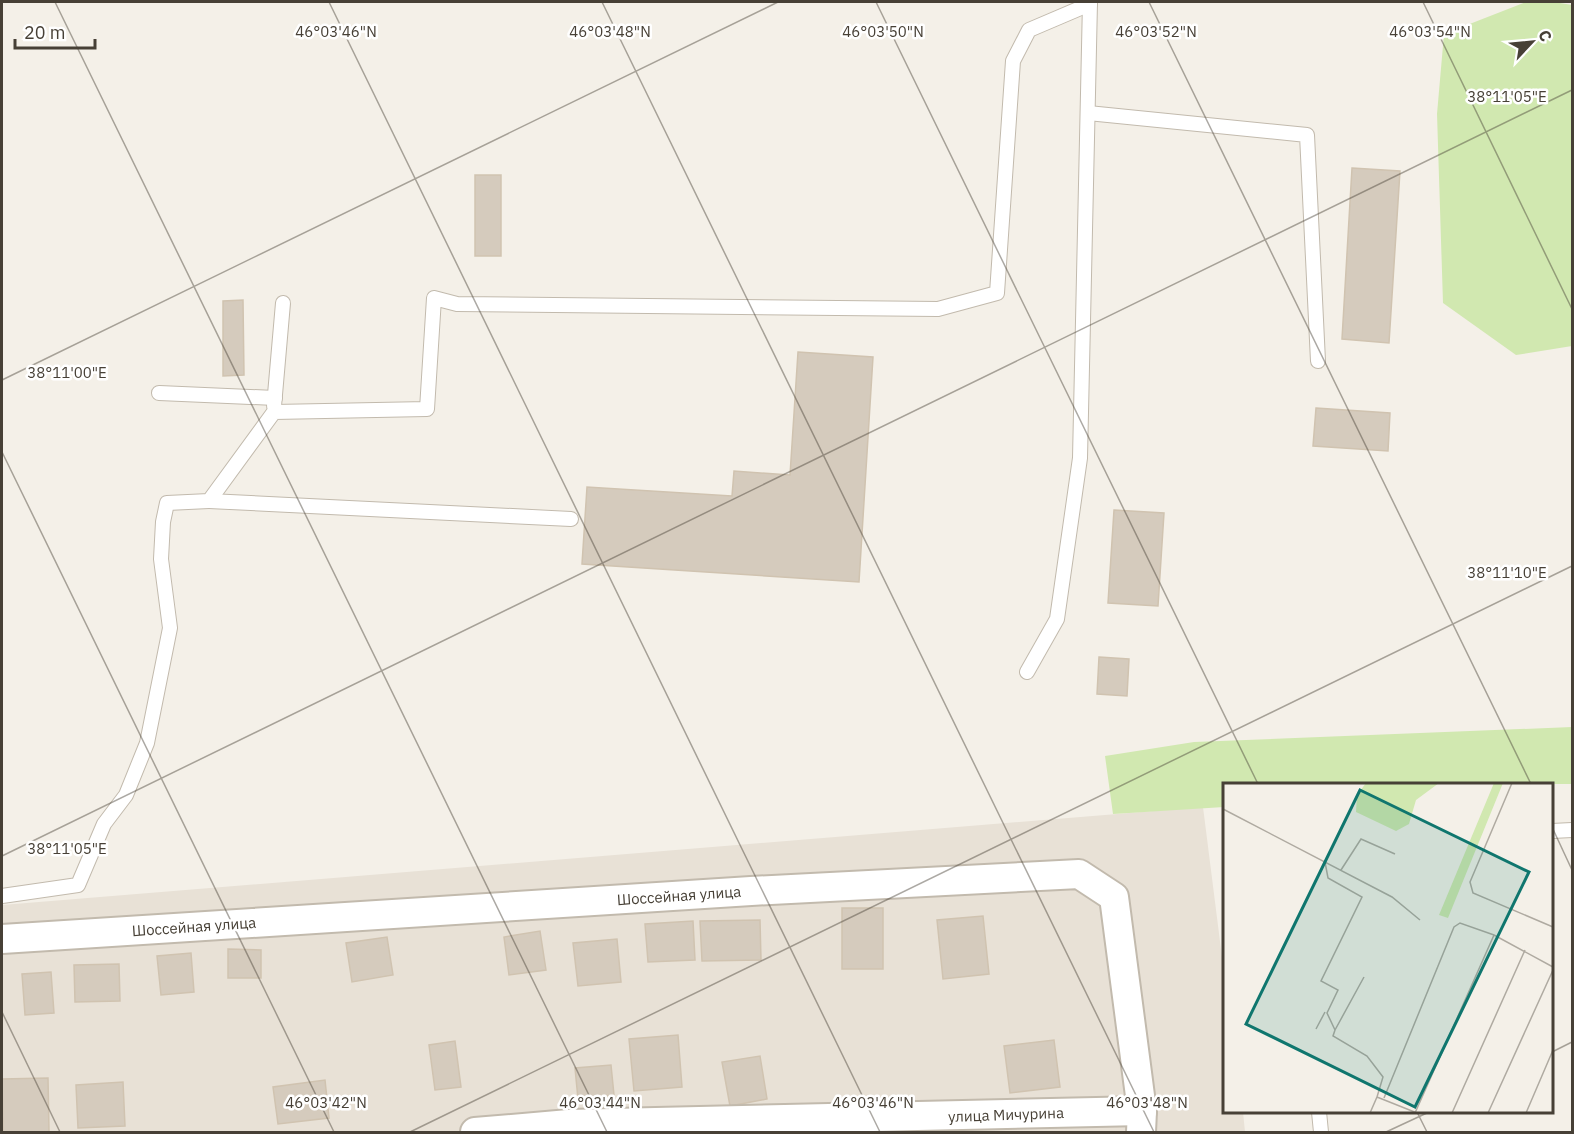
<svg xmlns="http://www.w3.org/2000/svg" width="1574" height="1134" font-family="'IBM Plex Sans',sans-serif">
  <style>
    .residential { fill: #e8e1d6 }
    .green { fill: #d1e8b0 }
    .building { fill: #d5cbbd; stroke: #d0c3b0; stroke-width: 1.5 }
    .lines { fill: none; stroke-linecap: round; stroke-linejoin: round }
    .service-casing { stroke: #c2baad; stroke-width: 16 }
    .minor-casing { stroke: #c2baad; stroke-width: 32 }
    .service { stroke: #fff; stroke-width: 14 }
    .minor { stroke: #fff; stroke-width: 28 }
    .ticks { fill: none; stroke: #474036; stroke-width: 1.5; stroke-opacity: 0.45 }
    .labels { text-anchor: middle; stroke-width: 5; stroke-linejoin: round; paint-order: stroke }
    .street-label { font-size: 15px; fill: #474036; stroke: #fff }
    .inset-road { fill: none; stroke: #afaaa1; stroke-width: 1.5 }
    .view { fill: #0f766e; fill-opacity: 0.15; stroke: #0f766e; stroke-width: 3 }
    .inset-edge { fill: none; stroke: #474036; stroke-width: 3 }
    .ticks-label { font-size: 15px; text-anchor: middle; fill: #474036; stroke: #fff; stroke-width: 5; stroke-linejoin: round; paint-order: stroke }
  </style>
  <rect width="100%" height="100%" fill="#f4f0e8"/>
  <polygon class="residential" points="1203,807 1224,973 1224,1112 1243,1112 1245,1132 2,1132 2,905"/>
  <g class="green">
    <polygon points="1526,2 1554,2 1572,5 1572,346 1516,355 1443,303 1437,114 1444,34"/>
    <polygon points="1572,727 1572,784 1224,784 1224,807 1113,814 1105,756 1194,742"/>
  </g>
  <g class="building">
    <polygon points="1352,168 1400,171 1389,343 1342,339"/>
    <rect x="475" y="175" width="26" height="81"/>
    <polygon points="243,300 244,375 223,376 223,301"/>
    <polygon points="798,352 873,357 859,582 582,564 587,487 732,496 734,471 790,475"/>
    <polygon points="1316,408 1390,413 1388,451 1313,446"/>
    <polygon points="1114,510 1164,513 1158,606 1108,603"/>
    <polygon points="1099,657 1129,659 1127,696 1097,694"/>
    <rect x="842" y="908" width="41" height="61"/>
    <polygon points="983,916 989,974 943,979 937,920"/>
    <polygon points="760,920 761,960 702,961 700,921"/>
    <polygon points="693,921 695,960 648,962 645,924"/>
    <polygon points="540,931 546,970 509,975 504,937"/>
    <polygon points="387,937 393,975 352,982 346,943"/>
    <polygon points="617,939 621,982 578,986 573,943"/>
    <polygon points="228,949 261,950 261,978 228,978"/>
    <polygon points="191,953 194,992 161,995 157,956"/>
    <polygon points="119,964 120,1001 75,1002 74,965"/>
    <polygon points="51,972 54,1013 25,1015 22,974"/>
    <polygon points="678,1035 682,1087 634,1091 629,1039"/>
    <polygon points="1054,1040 1060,1087 1010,1093 1004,1046"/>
    <polygon points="455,1041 461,1087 435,1090 429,1045"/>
    <polygon points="760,1056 767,1099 730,1106 722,1062"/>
    <polygon points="611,1065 614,1095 578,1099 575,1068"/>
    <polygon points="48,1078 49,1132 3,1132 2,1079"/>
    <polygon points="325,1080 329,1118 278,1124 273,1087"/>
    <polygon points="123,1082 125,1126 78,1128 76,1085"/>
  </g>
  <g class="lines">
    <g class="service-casing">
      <g id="service">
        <polyline points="1088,113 1307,135 1318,361"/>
        <polyline points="159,393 275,398"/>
        <polyline points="274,406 283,303"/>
        <polyline points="209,501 571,519"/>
        <polyline points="1027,672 1057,619 1080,458 1090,2"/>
        <polyline points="1552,831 1572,830"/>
        <polyline points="2,896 78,885 104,824 126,795 147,743 170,628 161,559 163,522 167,503 209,501 274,412 427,409 434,298 457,304 938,309 997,293 1013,61 1029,30 1090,4"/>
        <polyline points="1319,1112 1321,1132"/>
      </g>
    </g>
    <g class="minor-casing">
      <g id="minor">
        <polyline points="2,939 751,891 1079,874 1114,897 1142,1111 1141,1132"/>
        <polyline points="475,1132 569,1124 1142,1111"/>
      </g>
    </g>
    <use href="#service" class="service"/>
    <use href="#minor" class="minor"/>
  </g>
  <path class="ticks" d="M55 2 607 1132M329 2 880 1132M602 2 1154 1132M876 2 1258 784M1149 2 1531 784M1423 2 1572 309M2 380 778 2M2 452 334 1132M1552 827 1572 870M2 856 1572 90M2 1012 60 1132M1552 1052 1572 1042M1417 1112 1427 1132M410 1132 1572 566M1386 1132 1429 1112"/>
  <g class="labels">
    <g class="street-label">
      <text transform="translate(679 896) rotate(-4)" y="5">Шоссейная улица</text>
      <text transform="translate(194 927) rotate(-4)" y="5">Шоссейная улица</text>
      <text transform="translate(1006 1115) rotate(-2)" y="5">улица Мичурина</text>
    </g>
  </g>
  <g transform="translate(1223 783)">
    <rect width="330" height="330" fill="#f4f0e8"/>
    <path d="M143 0H216L193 17 186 41 173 48 133 29 134 12ZM271 0H280L225 135 216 132Z" fill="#d1e8b0"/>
    <path class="inset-road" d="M289 0 247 99 250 110 330 144M0 26 169 114 197 137M102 79 105 95 139 114 98 198 115 207 104 230 112 247 110 253 144 273 160 294 154 314M118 87 138 56 172 71M93 246 102 229M112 247 141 194M161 315 231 144 237 140 271 152 330 184M147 330 154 314 194 330M192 330 271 152M229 330 302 167M265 330 330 187M303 330 330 267"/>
    <path class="view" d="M137 7 306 89 192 324 23 241Z"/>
    <rect width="330" height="330" class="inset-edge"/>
  </g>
  <g class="ticks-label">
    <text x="1430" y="37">46°03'54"N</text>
    <text x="336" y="37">46°03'46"N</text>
    <text x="610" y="37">46°03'48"N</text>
    <text x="883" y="37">46°03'50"N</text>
    <text x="1156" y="37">46°03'52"N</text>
    <text x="1507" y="102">38°11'05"E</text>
    <text x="67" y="378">38°11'00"E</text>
    <text x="1507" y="578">38°11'10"E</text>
    <text x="67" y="854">38°11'05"E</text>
    <text x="326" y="1108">46°03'42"N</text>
    <text x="600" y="1108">46°03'44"N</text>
    <text x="873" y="1108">46°03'46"N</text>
    <text x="1147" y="1108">46°03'48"N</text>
  </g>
  <rect width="1574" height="1134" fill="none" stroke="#474036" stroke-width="6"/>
  <g transform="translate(1532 42) rotate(64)" stroke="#ffffff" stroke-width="4.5" paint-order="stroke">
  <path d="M0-4.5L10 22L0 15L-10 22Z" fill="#474036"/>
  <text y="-9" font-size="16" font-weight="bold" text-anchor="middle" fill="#474036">С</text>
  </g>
  <path d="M15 39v9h80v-9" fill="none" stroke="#474036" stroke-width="3"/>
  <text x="24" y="39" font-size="18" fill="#474036" stroke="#ffffff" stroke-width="4.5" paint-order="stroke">20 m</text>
</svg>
